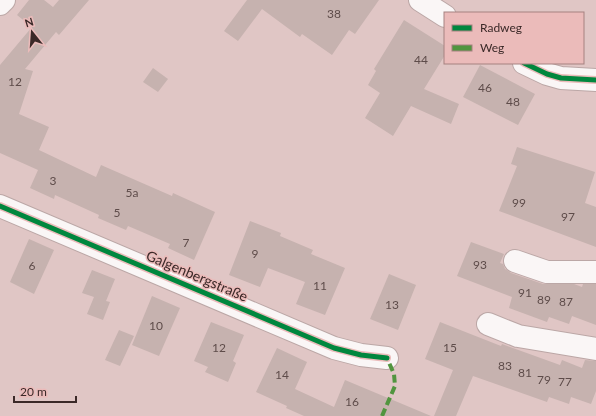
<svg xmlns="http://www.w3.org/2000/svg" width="596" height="416" font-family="Lato,sans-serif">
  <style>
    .building { fill: #c6b2af }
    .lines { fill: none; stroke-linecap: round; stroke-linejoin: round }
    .minor-casing { stroke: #bba7a6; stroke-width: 24 }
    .minor { stroke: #faf6f6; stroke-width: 22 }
    .quiet { stroke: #51953f; stroke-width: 4; stroke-dasharray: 8 4; stroke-linecap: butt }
    .cycleway-casing { stroke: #ebbbba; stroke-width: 8 }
    .cycleway { stroke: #00873e; stroke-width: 5 }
    .labels { text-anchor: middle; stroke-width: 3; stroke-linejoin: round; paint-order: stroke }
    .number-label { font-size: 12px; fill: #5e4c4a }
    .street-label { font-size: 14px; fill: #3b2928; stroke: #ebbbba }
  </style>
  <rect width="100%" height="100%" fill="#e0c6c5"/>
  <g class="building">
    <polygon points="29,0 44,0 53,7 59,0 89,0 59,35 56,32 25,69 33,71 19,114 49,127 39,150 96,177 101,165 172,196 173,193 215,212 194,260 168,248 170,244 128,226 126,230 98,218 99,215 55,195 54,199 30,188 38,170 0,153 0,65 32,27 17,15"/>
    <polygon points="247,0 379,0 355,34 349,30 332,55 302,34 300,37 262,9 238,41 224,31"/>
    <polygon points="404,20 445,46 445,55 424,89 459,104 451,124 411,106 393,136 365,118 380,93 368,85 376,71 374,69"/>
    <polygon points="480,65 535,94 518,125 463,97"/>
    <polygon points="153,68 168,79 158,92 143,82"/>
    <polygon points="517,147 595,172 585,203 596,207 596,247 499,211 517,166 511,164"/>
    <polygon points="250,221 281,233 280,236 313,250 311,254 345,268 325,315 296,304 305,282 268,268 260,287 229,275"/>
    <polygon points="29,239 54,250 34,294 10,282"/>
    <polygon points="471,242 504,254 500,263 503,264 505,269 511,273 543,284 574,284 582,287 583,284 596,284 596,325 572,316 569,324 549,317 547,322 509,308 512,297 457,276"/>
    <polygon points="92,270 115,279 106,301 110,302 103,320 87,314 94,297 82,293"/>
    <polygon points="389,274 416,285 398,330 370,319"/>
    <polygon points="152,296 180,308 159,356 132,345"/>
    <polygon points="211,322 244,335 233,361 236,363 228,382 205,372 208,367 194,361"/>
    <polygon points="440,322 501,346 502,344 560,365 562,360 582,368 585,360 596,361 596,391 591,404 571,397 569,404 549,397 547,402 473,376 456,416 434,416 453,370 425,359"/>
    <polygon points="119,330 134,336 120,366 105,360"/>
    <polygon points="277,348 307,362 295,389 334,407 345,380 431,416 304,416 286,408 287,406 256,392"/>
  </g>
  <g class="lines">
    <g class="minor-casing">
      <g id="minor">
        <polyline points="420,0 445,16"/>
        <polyline points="0,4 4,0"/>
        <polyline points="524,63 547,74 561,78 596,80"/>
        <polyline points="0,206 334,348 361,355 387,358"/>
        <polyline points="515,261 547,272 596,272"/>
        <polyline points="488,324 518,336 596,349"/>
      </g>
    </g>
    <use href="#minor" class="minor"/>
    <polyline class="quiet" points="382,416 395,386 394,374 387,358"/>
    <g class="cycleway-casing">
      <g id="cycleway">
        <polyline points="524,63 547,74 561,78 596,80"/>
        <polyline points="0,206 334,348 361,355 387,358"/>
      </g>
    </g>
    <use href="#cycleway" class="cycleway"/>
  </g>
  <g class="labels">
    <g class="number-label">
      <text x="334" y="18">38</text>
      <text x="421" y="64">44</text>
      <text x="15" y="86">12</text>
      <text x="485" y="92">46</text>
      <text x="513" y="106">48</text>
      <text x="53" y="185">3</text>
      <text x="132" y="197">5a</text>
      <text x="519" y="207">99</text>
      <text x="117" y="217">5</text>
      <text x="568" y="221">97</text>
      <text x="186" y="247">7</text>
      <text x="255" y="258">9</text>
      <text x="480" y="269">93</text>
      <text x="32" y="270">6</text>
      <text x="320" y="290">11</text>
      <text x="525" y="297">91</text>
      <text x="544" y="304">89</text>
      <text x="566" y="306">87</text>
      <text x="392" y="309">13</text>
      <text x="156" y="330">10</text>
      <text x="219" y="352">12</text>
      <text x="450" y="352">15</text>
      <text x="505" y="370">83</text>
      <text x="525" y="377">81</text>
      <text x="282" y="379">14</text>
      <text x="544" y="384">79</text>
      <text x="565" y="386">77</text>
      <text x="352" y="406">16</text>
    </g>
    <g class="street-label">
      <text transform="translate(197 276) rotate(23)" y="5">Galgenbergstraße</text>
    </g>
  </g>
  <rect x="444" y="12" width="140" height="52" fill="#ebbbba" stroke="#a58180"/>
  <rect x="452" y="25" width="20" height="6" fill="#00873e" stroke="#a58180"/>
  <text x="480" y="32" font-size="12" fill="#3b2928">Radweg</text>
  <rect x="452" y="45" width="20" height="6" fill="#51953f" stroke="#a58180"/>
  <text x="480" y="52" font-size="12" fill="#3b2928">Weg</text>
  <g transform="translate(32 32) rotate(343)" stroke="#ebbbba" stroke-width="3" paint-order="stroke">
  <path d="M0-3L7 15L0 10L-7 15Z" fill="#3b2928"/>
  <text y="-6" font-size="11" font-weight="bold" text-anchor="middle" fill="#3b2928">N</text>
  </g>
  <path d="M14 396v6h62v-6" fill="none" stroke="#3b2928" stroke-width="2"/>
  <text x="20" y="396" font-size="12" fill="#3b2928" stroke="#ebbbba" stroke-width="3" paint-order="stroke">20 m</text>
</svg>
